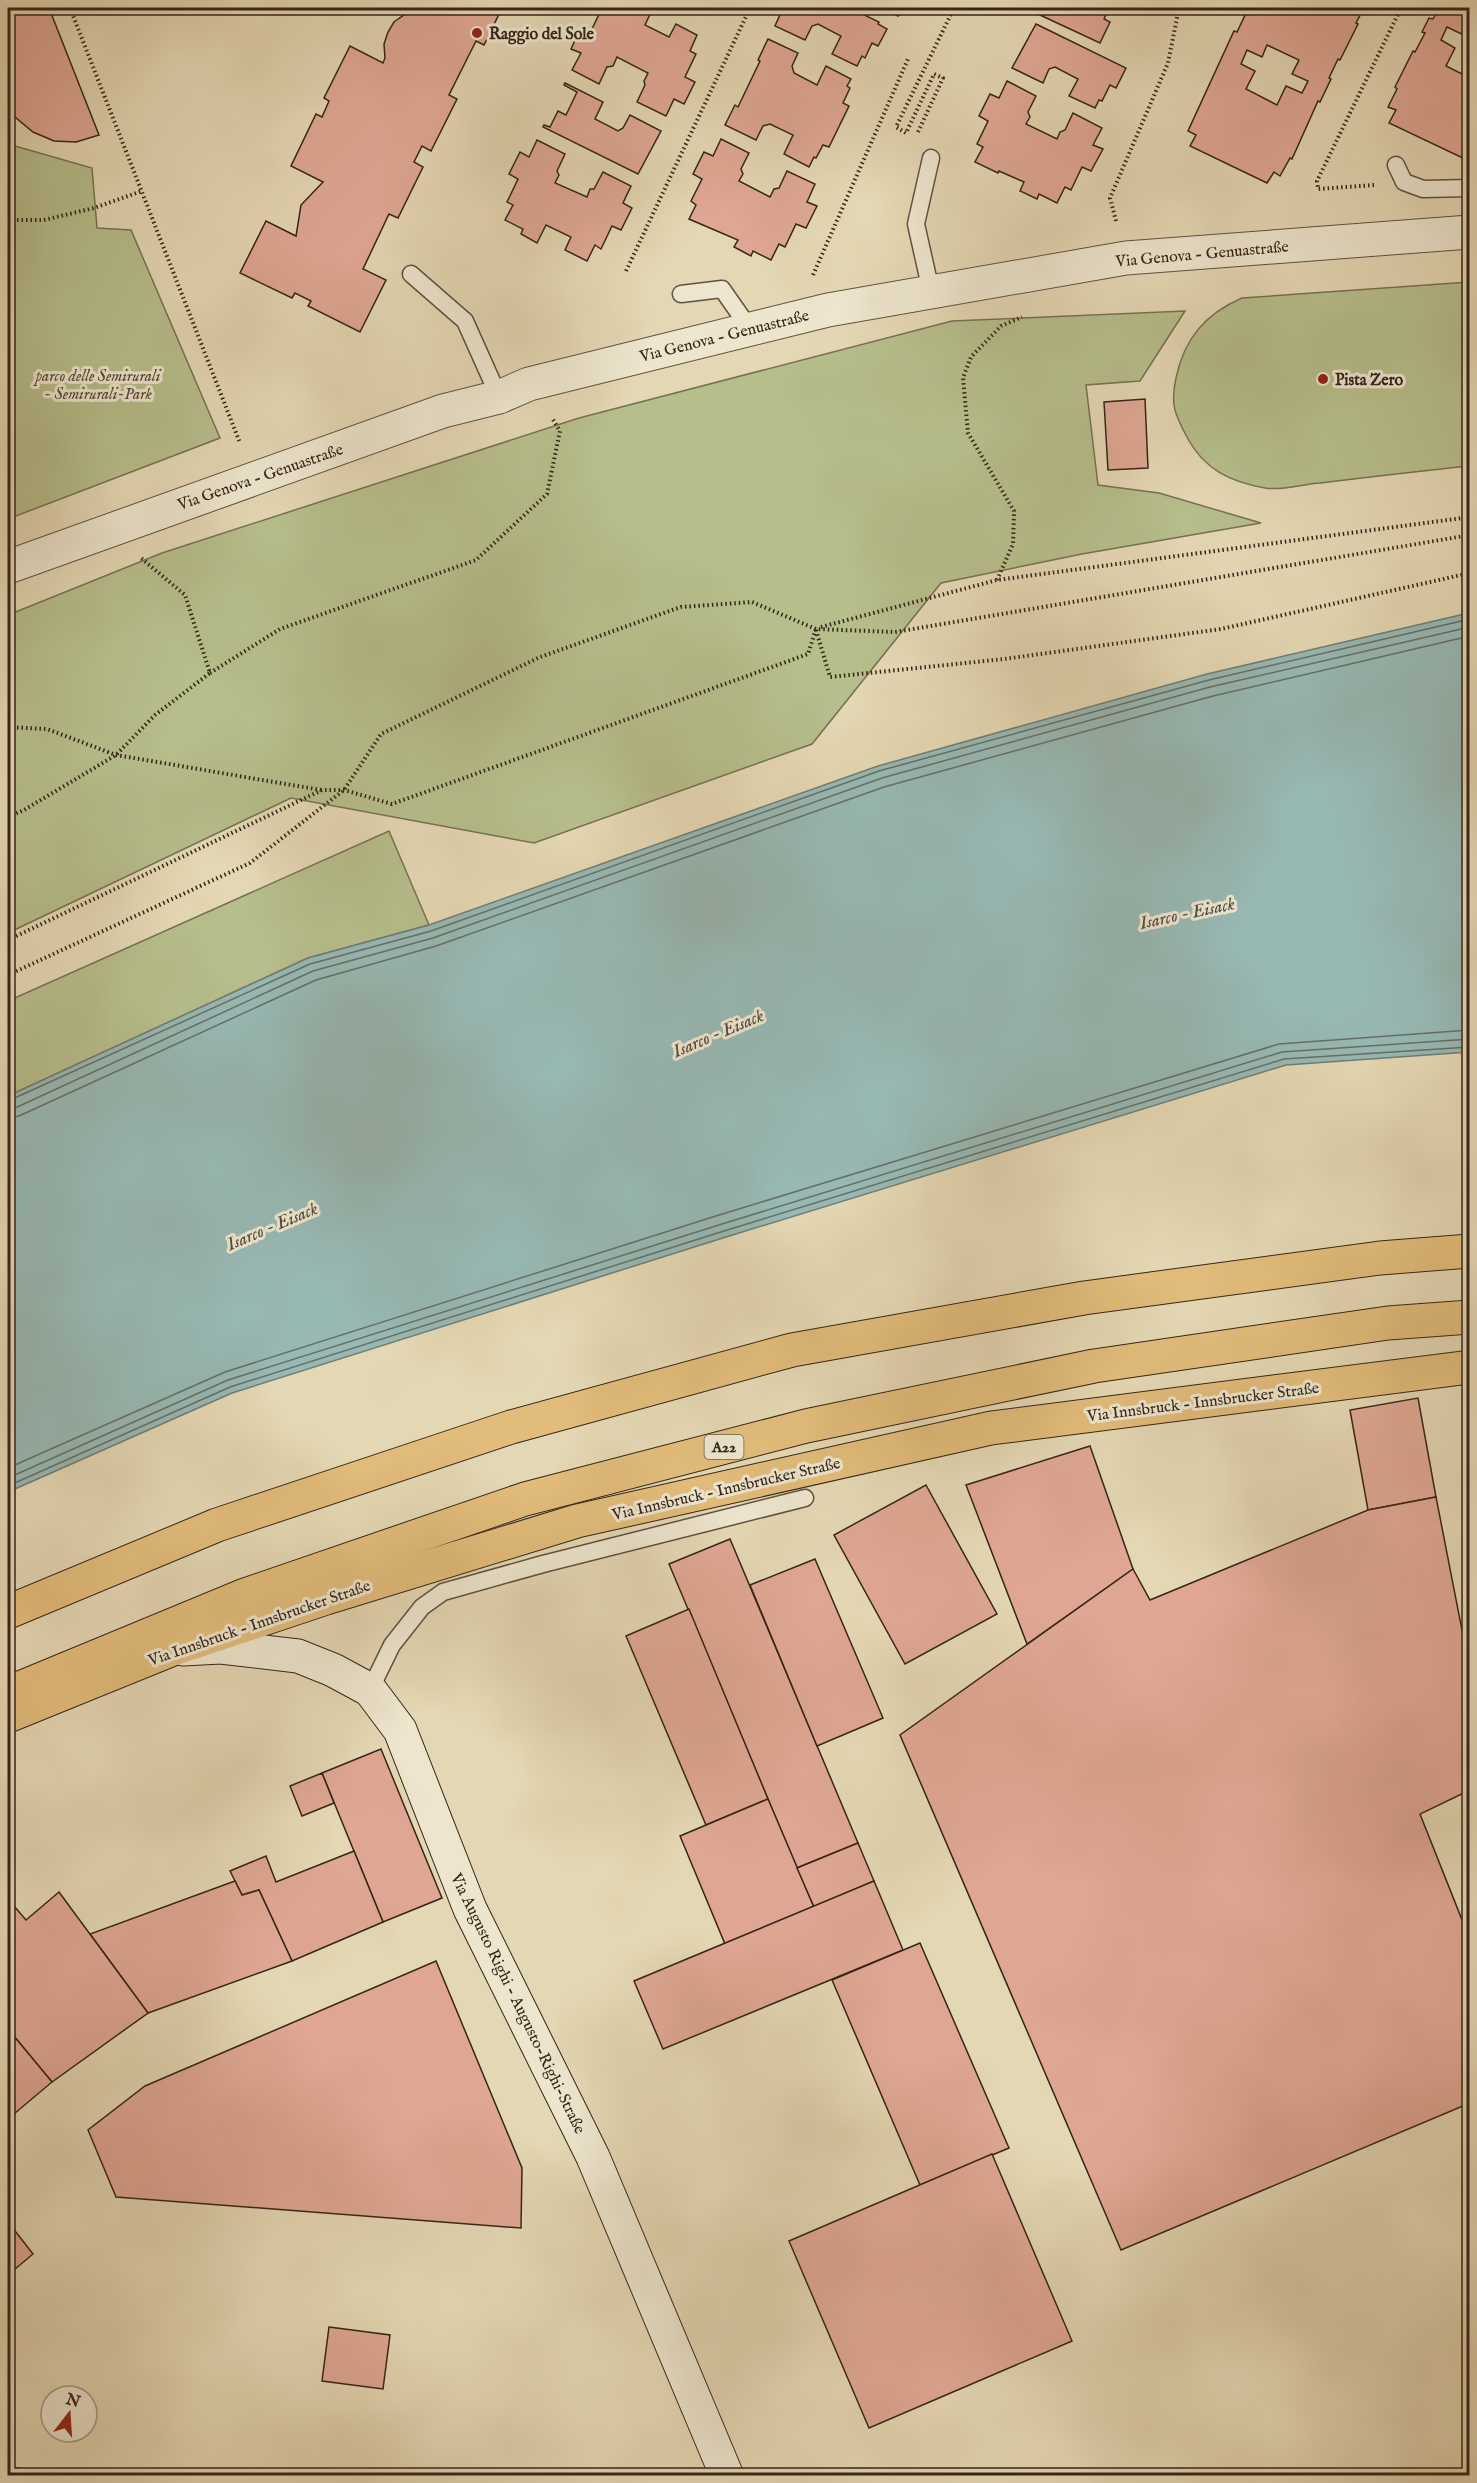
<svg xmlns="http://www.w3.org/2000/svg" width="1477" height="2483" font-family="'IM FELL English',serif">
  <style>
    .green { fill: #b6be8b; stroke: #767152; stroke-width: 1.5 }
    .water { fill: #97b8b3; stroke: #707d75; stroke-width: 1.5 }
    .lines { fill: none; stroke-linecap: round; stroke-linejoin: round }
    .shore { stroke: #666e66; stroke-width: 1.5 }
    .building { fill: #dfa793; stroke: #352419; stroke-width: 1.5; fill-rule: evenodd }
    .service-casing { stroke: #615140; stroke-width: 19 }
    .minor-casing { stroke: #615140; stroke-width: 35 }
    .secondary-casing { stroke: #352419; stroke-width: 35 }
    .primary-casing { stroke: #352419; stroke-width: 35 }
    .motorway-casing { stroke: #352419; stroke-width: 35 }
    .path { stroke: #352419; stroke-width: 4; stroke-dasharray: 1.5 3; stroke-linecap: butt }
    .service { stroke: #ede5ce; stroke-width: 16 }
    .minor { stroke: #ede5ce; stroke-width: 33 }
    .secondary { stroke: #ede5ce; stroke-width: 33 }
    .primary { stroke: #e2bc7a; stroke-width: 33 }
    .motorway { stroke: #e2bc7a; stroke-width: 33 }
    .poi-dot { fill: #8f2418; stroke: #ede5ce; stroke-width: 2 }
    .labels { text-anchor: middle; stroke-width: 6; stroke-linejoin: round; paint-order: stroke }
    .shield { fill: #ede5ce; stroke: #6c5e4f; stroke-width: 1.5 }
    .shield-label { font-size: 15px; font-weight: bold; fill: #352419 }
    .poi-label { font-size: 16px; font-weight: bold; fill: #352419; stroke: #ede5ce; text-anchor: start }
    .street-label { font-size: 16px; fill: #352419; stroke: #ede5ce }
    .park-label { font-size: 16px; font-style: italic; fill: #554a36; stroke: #ede5ce }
    .water-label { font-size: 18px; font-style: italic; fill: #4e4940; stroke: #ede5ce }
  </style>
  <rect width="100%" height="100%" fill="#e4d7b3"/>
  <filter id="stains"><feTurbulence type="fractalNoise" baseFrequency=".00333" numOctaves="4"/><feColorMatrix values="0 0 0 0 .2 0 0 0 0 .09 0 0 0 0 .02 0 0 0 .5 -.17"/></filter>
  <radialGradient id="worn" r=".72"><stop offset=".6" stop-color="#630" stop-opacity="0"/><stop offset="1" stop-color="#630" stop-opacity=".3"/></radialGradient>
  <g class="green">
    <polygon points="8,144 92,168 97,228 131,230 220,438 8,519"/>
    <path d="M1469 282V466C1420 471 1370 477 1320 483 1303 484 1281 491 1265 488 1231 482 1205 470 1188 439 1175 415 1170 405 1176 378 1184 339 1205 314 1242 298Z"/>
    <polygon points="1185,311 1140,381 1086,385 1098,485 1159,493 1261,523 1082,554 941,583 812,744 534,843 291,798 8,933 8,615 162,553 579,418 952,321"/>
    <polygon points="389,831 429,925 308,958 8,1096 8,1001"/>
  </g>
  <polygon class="water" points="1469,613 1469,1052 1286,1065 726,1237 232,1393 8,1492 8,1096 308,958 429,925 878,766 1207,674"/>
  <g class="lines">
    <g class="shore">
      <polyline points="8,1101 310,964 431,931 879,771 1209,680 1470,619"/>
      <polyline points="8,1109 15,1108 313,971 433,938 882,778 1210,687 1470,627"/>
      <polyline points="8,1118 19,1116 316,980 436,946 884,787 1213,696 1470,636"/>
      <polyline points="8,1468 225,1372 719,1215 1279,1044 1470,1030"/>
      <polyline points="8,1478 228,1380 722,1224 1282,1052 1470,1039"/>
      <polyline points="8,1486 230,1387 724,1231 1284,1059 1470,1047"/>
    </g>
  </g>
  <g class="building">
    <polygon points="8,8 49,8 99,135 76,142 54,141 33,132 15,117 8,102"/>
    <polygon points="408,8 502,8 484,45 476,41 449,95 457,99 431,151 422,146 414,162 423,167 398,218 389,214 363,269 386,280 360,332 308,306 311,301 295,293 292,298 240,273 266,221 296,236 301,205 323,182 291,166 316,114 322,117 329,101 324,98 350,46 383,63 385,58 384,44 388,32 394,22 408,12 410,9"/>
    <polygon points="602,8 608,11 610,8 653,8 645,25 669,37 676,24 697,35 690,51 696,54 685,77 695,82 684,104 674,99 666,116 637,102 645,85 644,81 648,73 617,57 613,66 607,67 599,84 572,70 581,53 571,49 581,27 591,31"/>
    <polygon points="783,8 850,8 879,22 878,24 887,29 878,46 872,43 865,58 862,56 857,66 832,54 841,36 818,24 812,26 805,40 775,26"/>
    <polygon points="881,8 903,8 898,16"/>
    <polygon points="1025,8 1109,8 1104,19 1110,22 1100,43"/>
    <path d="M1246 8H1364L1356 23 1358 24 1340 60 1338 59 1329 78 1331 79 1320 102 1318 101 1292 159 1290 158 1280 176 1274 172 1267 183 1190 146 1196 135 1188 131 1234 31 1237 32 1246 13 1244 12ZM1267 45 1299 60 1292 74 1308 81 1302 93 1286 86 1277 105 1246 89 1255 71 1241 64 1247 50 1262 57Z"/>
    <polygon points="1439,8 1470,8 1470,38 1447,27 1441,40 1455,48 1446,66 1470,78 1470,154 1467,160 1389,123 1396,110 1388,107 1397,89 1395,87 1413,51 1415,52 1425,33 1422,32 1429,18 1433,19"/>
    <polygon points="1036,24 1126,68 1116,88 1110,85 1102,101 1099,100 1095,108 1069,96 1078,79 1055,67 1049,69 1043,83 1012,68"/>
    <polygon points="768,39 798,53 792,66 794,73 817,85 826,66 851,79 847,86 850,88 843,103 849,106 829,147 823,145 816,158 814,157 809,167 784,154 793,135 770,124 763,126 756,140 725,125 735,105 738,107 760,61 758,60"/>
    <polygon points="1007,81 1036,96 1028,112 1030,117 1026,124 1057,139 1060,132 1065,130 1073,113 1102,128 1093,145 1103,149 1091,171 1082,167 1071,190 1065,187 1057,203 1039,194 1037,199 1020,191 1024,182 999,171 998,173 975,162 983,147 977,144 988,121 979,116 990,94 999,98"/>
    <polygon points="565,83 603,102 595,119 618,131 623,128 630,115 661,131 638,174 543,127 544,125 550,127 558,111 566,115 577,92 564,85"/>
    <polygon points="721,139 749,153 741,169 743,174 739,181 770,197 774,189 779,188 787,171 815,184 807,202 817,206 806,228 796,224 785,247 779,244 771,260 753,251 751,256 734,247 738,240 689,219 696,205 691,201 702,179 693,174 704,152 713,156"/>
    <polygon points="537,140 565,154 557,171 559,175 555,183 587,197 590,189 594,189 603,172 631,186 623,203 632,208 621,230 612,226 601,249 595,245 587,261 565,250 571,237 546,225 537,243 521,234 523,229 505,220 513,205 507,202 518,179 509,174 520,152 529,157"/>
    <polygon points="1145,399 1148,468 1108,470 1104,402"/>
    <polygon points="1418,1398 1436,1497 1368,1510 1350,1410"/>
    <polygon points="1090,1446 1133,1569 1027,1644 966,1485"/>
    <polygon points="926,1485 997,1614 905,1664 834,1535"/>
    <polygon points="1436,1497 1470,1671 1470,1790 1420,1814 1470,1940 1470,2103 1121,2250 900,1735 1133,1569 1150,1600 1368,1510"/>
    <polygon points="730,1539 858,1843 797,1868 669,1564"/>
    <polygon points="815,1559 883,1718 817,1746 750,1585"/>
    <polygon points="689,1609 768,1799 706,1825 626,1636"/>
    <polygon points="381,1749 442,1898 383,1922 322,1773"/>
    <polygon points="322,1773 334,1803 302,1816 290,1786"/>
    <polygon points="768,1799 814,1907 725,1944 680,1836"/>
    <polygon points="858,1843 874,1881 814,1907 797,1868"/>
    <polygon points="354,1851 383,1922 292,1961 259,1890 242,1895 230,1871 266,1856 276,1882"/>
    <polygon points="235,1881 242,1895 259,1890 292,1961 148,2013 90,1934"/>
    <polygon points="874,1881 903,1950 663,2049 634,1981"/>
    <polygon points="59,1892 148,2013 52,2082 8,2029 8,1899 26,1920"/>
    <polygon points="920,1943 1009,2148 920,2185 832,1980"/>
    <polygon points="436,1961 522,2168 521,2228 116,2197 88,2130 145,2086"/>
    <polygon points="8,2029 52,2082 8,2119"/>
    <polygon points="992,2154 1072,2341 869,2428 789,2241"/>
    <polygon points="8,2222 33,2254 8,2275"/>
    <polygon points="329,2327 390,2335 383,2389 322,2381"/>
    <polygon points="8,2467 86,2476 8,2476"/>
  </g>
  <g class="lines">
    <g class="service-casing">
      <g id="service">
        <polyline points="1396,165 1404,182 1423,189 1470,188"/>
        <polyline points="411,274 465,321 499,397"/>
        <polyline points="931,291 916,224 931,158"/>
        <polyline points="681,294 722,289 750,329"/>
        <polyline points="370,1690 392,1645 422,1607 443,1592 543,1564 805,1498"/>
      </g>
    </g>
    <g class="minor-casing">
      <polyline id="minor" points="8,567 443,411 499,397 529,384 828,310 1126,258 1470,232"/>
    </g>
    <g class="secondary-casing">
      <polyline id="secondary" points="183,1649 221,1647 298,1656 333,1670 370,1690 400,1730 470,1909 593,2157 727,2476"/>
    </g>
    <g class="primary-casing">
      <polyline id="primary" points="8,1716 173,1649 326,1598 577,1521 991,1428 1470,1367"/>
    </g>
    <g class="motorway-casing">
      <g id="motorway">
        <polyline points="8,1612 217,1525 511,1427 792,1350 1084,1298 1380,1258 1470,1251"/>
        <polyline points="8,1693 245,1595 525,1499 806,1426 1094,1366 1388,1323 1470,1317"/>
      </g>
    </g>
    <g class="path">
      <polyline points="70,8 240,443"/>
      <polyline points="918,132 943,78 934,74 906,133 896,127 954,8"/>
      <polyline points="1374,185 1318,189 1317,181 1401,8"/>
      <polyline points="8,220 44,220 94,208 142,191"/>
      <polyline points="1116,221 1110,198 1168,63 1179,8"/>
      <polyline points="626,271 750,8"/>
      <polyline points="813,275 908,59"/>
      <polyline points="997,580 1013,544 1014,511 968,433 963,378 971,357 1001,326 1022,317"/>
      <polyline points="821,627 997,580 1470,517"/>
      <polyline points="816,630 830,677 1004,659 1221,629 1470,573"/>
      <polyline points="210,673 280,629 476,560 547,494 560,431 552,418"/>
      <polyline points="8,727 47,729 116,755 321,790"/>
      <polyline points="8,817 24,810 116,755 155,715 210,673 185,595 141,558"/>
      <polyline points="8,940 322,790 344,790 392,804 808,654 816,629"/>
      <polyline points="8,975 250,863 344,790 381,734 540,657 681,607 752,602 816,629 895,632 1470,535"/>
    </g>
    <use href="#service" class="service"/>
    <use href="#minor" class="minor"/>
    <use href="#secondary" class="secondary"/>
    <use href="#primary" class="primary"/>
    <use href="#motorway" class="motorway"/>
  </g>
  <g class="poi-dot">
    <circle cx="477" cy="33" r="6"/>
    <circle cx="1323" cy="379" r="6"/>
  </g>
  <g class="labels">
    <rect class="shield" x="704.5" y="1435" width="39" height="24" rx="4.5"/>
    <g class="shield-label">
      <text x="724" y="1452">A22</text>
    </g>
    <g class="poi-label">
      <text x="489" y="39">Raggio del Sole</text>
      <text x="1335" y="385">Pista Zero</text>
    </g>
    <g class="street-label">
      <text transform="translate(1202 253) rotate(-5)" y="6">Via Genova - Genuastraße</text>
      <text transform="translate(724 335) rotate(-14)" y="6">Via Genova - Genuastraße</text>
      <text transform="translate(260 476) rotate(-19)" y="6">Via Genova - Genuastraße</text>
      <text transform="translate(1203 1401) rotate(-7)" y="6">Via Innsbruck - Innsbrucker Straße</text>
      <text transform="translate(726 1488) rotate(-13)" y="6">Via Innsbruck - Innsbrucker Straße</text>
      <text transform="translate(259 1622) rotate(-19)" y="6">Via Innsbruck - Innsbrucker Straße</text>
      <text transform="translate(519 2003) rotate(64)" y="6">Via Augusto Righi - Augusto-Righi-Straße</text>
    </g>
    <g class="park-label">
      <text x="98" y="381">parco delle Semirurali<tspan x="98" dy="18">- Semirurali-Park</tspan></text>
    </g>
    <g class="water-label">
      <text transform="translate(1187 913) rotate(-12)" y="6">Isarco - Eisack</text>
      <text transform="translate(718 1033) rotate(-23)" y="6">Isarco - Eisack</text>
      <text transform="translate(272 1226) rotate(-23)" y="6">Isarco - Eisack</text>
    </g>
  </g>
  <rect width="1477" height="2483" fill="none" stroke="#e4d7b3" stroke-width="30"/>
  <rect x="9" y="9" width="1459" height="2465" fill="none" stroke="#352419" stroke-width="3"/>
  <rect x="15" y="15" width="1447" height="2453" fill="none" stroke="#352419" stroke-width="1.5"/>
  <g transform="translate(69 2414) rotate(17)"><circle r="28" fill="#ede5ce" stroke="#a39886" stroke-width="1.5"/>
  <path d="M0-4.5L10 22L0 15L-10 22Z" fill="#8f2418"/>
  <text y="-9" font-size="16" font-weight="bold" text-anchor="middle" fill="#352419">N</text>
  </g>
  <rect width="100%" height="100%" filter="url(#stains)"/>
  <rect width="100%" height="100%" fill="url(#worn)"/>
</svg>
